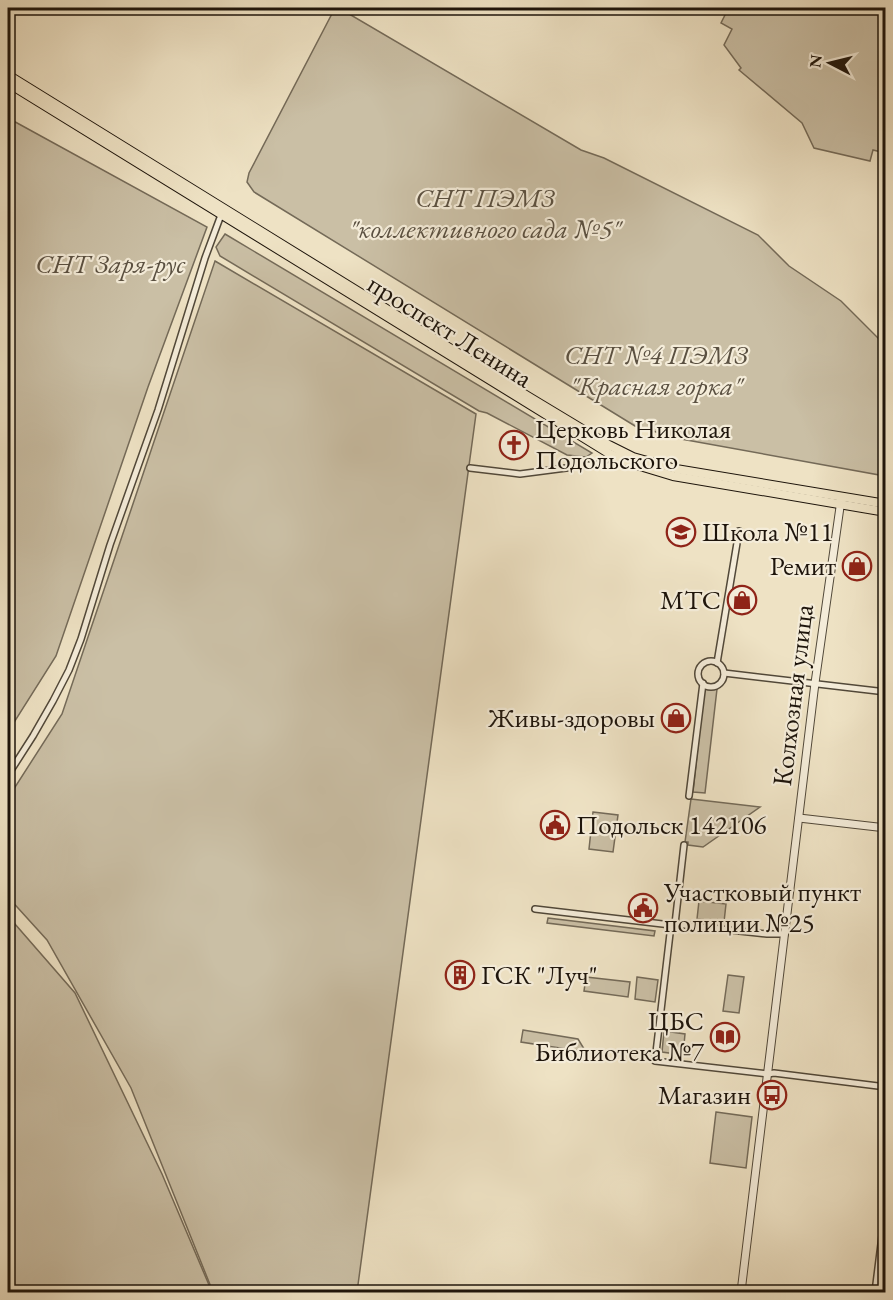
<svg xmlns="http://www.w3.org/2000/svg" width="893" height="1300" font-family="'EB Garamond',serif">
  <style>
    .green { fill: #cabfa5; stroke: #746a58; stroke-width: 1.5 }
    .lines { fill: none; stroke-linecap: round; stroke-linejoin: round }
    .minor-casing { stroke: #514839; stroke-width: 8 }
    .tertiary-casing { stroke: #514839; stroke-width: 9 }
    .primary-casing { stroke: #1d140b; stroke-width: 10 }
    .minor { stroke: #f4ecd9; stroke-width: 5 }
    .tertiary { stroke: #f4ecd9; stroke-width: 7 }
    .primary { stroke: #eee2c4; stroke-width: 8 }
    .labels { text-anchor: middle; stroke-width: 4.5; stroke-linejoin: round; paint-order: stroke }
    .park-label { font-size: 27px; font-style: italic; fill: #5a5041; stroke: #f4ecd9 }
    .street-label { font-size: 27px; fill: #1d140b; stroke: #f4ecd9 }
    .poi-label { font-size: 27px; fill: #1d140b; stroke: #f4ecd9; text-anchor: start }
  </style>
  <rect width="100%" height="100%" fill="#eee2c4"/>
  <filter id="stains"><feTurbulence type="fractalNoise" baseFrequency=".00333" numOctaves="4"/><feColorMatrix values="0 0 0 0 .2 0 0 0 0 .09 0 0 0 0 .02 0 0 0 .5 -.17"/></filter>
  <radialGradient id="worn" r=".72"><stop offset=".6" stop-color="#630" stop-opacity="0"/><stop offset="1" stop-color="#630" stop-opacity=".3"/></radialGradient>
  <g class="green">
    <polygon points="335,8 339,8 581,150 604,158 758,235 789,266 841,301 885,345 885,476 681,439 635,426 254,192 247,182 249,173"/>
    <polygon points="722,8 885,8 885,153 873,150 870,161 814,148 802,123 739,70 741,68 724,45 732,29 721,23 727,11"/>
    <polygon points="8,118 207,227 148,387 56,656 8,732"/>
    <polygon points="225,234 592,453 586,457 567,455 487,413 479,411 220,256 216,247"/>
    <polygon points="215,261 476,414 357,1292 213,1292 131,1088 47,940 8,897 8,798 62,714"/>
    <polygon points="704,688 717,689 705,793 693,792"/>
    <polygon points="691,799 760,807 703,847 688,845 688,842 685,842"/>
    <polygon points="593,812 618,815 613,852 589,849"/>
    <polygon points="699,901 726,904 724,922 697,919"/>
    <polygon points="8,916 75,993 162,1174 212,1292 8,1292"/>
    <polygon points="548,918 655,931 654,936 547,923"/>
    <polygon points="728,975 744,977 739,1013 723,1011"/>
    <polygon points="586,977 630,982 628,997 584,991"/>
    <polygon points="637,977 658,980 655,1002 635,999"/>
    <polygon points="523,1030 578,1039 586,1052 521,1042"/>
    <polygon points="664,1031 685,1034 683,1055 662,1052"/>
    <polygon points="716,1112 752,1117 746,1168 710,1163"/>
  </g>
  <g class="lines">
    <g class="minor-casing">
      <g id="minor">
        <polyline points="470,468 520,474 597,464 606,460 610,454"/>
        <circle cx="711" cy="674" r="13"/>
        <polyline points="717,663 739,531"/>
        <polyline points="724,673 886,692"/>
        <polyline points="8,775 33,736 53,701 69,670 81,639 110,545 158,410 205,258 221,215"/>
        <polyline points="689,796 703,683"/>
        <polyline points="535,909 671,925 675,924 767,934 785,934"/>
        <polyline points="675,924 684,845"/>
        <polyline points="671,925 655,1061 768,1074 774,1073 886,1087"/>
        <polyline points="875,1292 886,1204"/>
      </g>
    </g>
    <g class="tertiary-casing">
      <g id="tertiary">
        <polyline points="799,818 886,828"/>
        <polyline points="741,1292 815,683 841,500"/>
      </g>
    </g>
    <g class="primary-casing">
      <g id="primary">
        <polyline points="8,75 529,397 607,444 633,457 676,469 886,504"/>
        <polyline points="8,83 610,454 630,463 673,476 886,512"/>
      </g>
    </g>
    <use href="#minor" class="minor"/>
    <use href="#tertiary" class="tertiary"/>
    <use href="#primary" class="primary"/>
  </g>
  <defs>
    <g id="church-ring" transform="scale(1.5)"><circle r="9.5" fill="#f4ecd9" stroke="#8f2418" stroke-width="1.5"/><path d="M-1.2-6h2.4v3.5h3.3v2.4h-3.3V6h-2.4V-.1h-3.3v-2.4h3.3Z" fill="#8f2418"/></g>
    <g id="school-ring" transform="scale(1.5)"><circle r="9.5" fill="#f4ecd9" stroke="#8f2418" stroke-width="1.5"/><path d="M0-5L7-2L0 1L-7-2ZM-4 1L0 2.5L4 1V4Q0 6-4 4Z" fill="#8f2418"/></g>
    <g id="shop-ring" transform="scale(1.5)"><circle r="9.5" fill="#f4ecd9" stroke="#8f2418" stroke-width="1.5"/><path d="M-5-2.5h2.3a2.7 3.5 0 0 1 5.4 0H5L5.5 6h-11ZM-1.5-2.5h3a1.5 2.3 0 0 0-3 0Z" fill="#8f2418"/></g>
    <g id="civic-ring" transform="scale(1.5)"><circle r="9.5" fill="#f4ecd9" stroke="#8f2418" stroke-width="1.5"/><path d="M-.6-6.5H3V-4.5H.6V-3L4-1V1h2V6H-6V1h2V-1L-.6-3ZM-1.2 2.5V6h2.4V2.5Z" fill="#8f2418"/></g>
    <g id="building-ring" transform="scale(1.5)"><circle r="9.5" fill="#f4ecd9" stroke="#8f2418" stroke-width="1.5"/><path d="M-4-6H4V6H1V3H-1V6H-4ZM-2.5-4.3h1.7v1.8h-1.7ZM.8-4.3h1.7v1.8H.8ZM-2.5-1h1.7V.8h-1.7ZM.8-1h1.7V.8H.8Z" fill="#8f2418"/></g>
    <g id="library-ring" transform="scale(1.5)"><circle r="9.5" fill="#f4ecd9" stroke="#8f2418" stroke-width="1.5"/><path d="M-6-4Q-3-5.5-.7-3.5V5Q-3 3-6 4ZM6-4Q3-5.5 .7-3.5V5Q3 3 6 4Z" fill="#8f2418"/></g>
    <g id="bus-ring" transform="scale(1.5)"><circle r="9.5" fill="#f4ecd9" stroke="#8f2418" stroke-width="1.5"/><path d="M-5-6H5V4H4V6H2V4H-2V6H-4V4H-5ZM-3.5-4V0h7V-4ZM-3.5 1.2v1.5H-2V1.2ZM2 1.2v1.5H3.5V1.2Z" fill="#8f2418"/></g>
  </defs>
  <g fill-rule="evenodd">
    <use href="#church-ring" x="514" y="445"/>
    <use href="#school-ring" x="681" y="532"/>
    <use href="#shop-ring" x="857" y="566"/>
    <use href="#shop-ring" x="742" y="600"/>
    <use href="#shop-ring" x="676" y="718"/>
    <use href="#civic-ring" x="555" y="825"/>
    <use href="#civic-ring" x="643" y="908"/>
    <use href="#building-ring" x="460" y="975"/>
    <use href="#library-ring" x="725" y="1037"/>
    <use href="#bus-ring" x="772" y="1095"/>
  </g>
  <g class="labels">
    <g class="park-label">
      <text x="485" y="207">СНТ ПЭМЗ<tspan x="485" dy="31">"коллективного сада №5"</tspan></text>
      <text x="110" y="273">СНТ Заря-рус</text>
      <text x="656" y="364">СНТ №4 ПЭМЗ<tspan x="656" dy="31">"Красная горка"</tspan></text>
    </g>
    <g class="street-label">
      <text transform="translate(450 331) rotate(32)" y="9">проспект Ленина</text>
      <text transform="translate(793 695) rotate(-83)" y="9">Колхозная улица</text>
    </g>
    <g class="poi-label">
      <text x="535" y="438">Церковь Николая<tspan x="535" dy="31">Подольского</tspan></text>
      <text x="702" y="541">Школа №11</text>
      <text x="836" y="575" text-anchor="end">Ремит</text>
      <text x="721" y="609" text-anchor="end">МТС</text>
      <text x="655" y="727" text-anchor="end">Живы-здоровы</text>
      <text x="576" y="834">Подольск 142106</text>
      <text x="664" y="901">Участковый пункт<tspan x="664" dy="31">полиции №25</tspan></text>
      <text x="481" y="984">ГСК "Луч"</text>
      <text x="704" y="1030" text-anchor="end">ЦБС<tspan x="704" dy="31">Библиотека №7</tspan></text>
      <text x="751" y="1104" text-anchor="end">Магазин</text>
    </g>
  </g>
  <rect width="893" height="1300" fill="none" stroke="#eee2c4" stroke-width="30"/>
  <rect x="9" y="9" width="875" height="1282" fill="none" stroke="#1d140b" stroke-width="3"/>
  <rect x="15" y="15" width="863" height="1270" fill="none" stroke="#1d140b" stroke-width="1.5"/>
  <g transform="translate(830 63) rotate(277)" stroke="#f4ecd9" stroke-width="4.5" paint-order="stroke">
  <path d="M0-4.5L10 22L0 15L-10 22Z" fill="#1d140b"/>
  <text y="-9" font-size="16" font-weight="bold" text-anchor="middle" fill="#1d140b">N</text>
  </g>
  <rect width="100%" height="100%" filter="url(#stains)"/>
  <rect width="100%" height="100%" fill="url(#worn)"/>
</svg>
